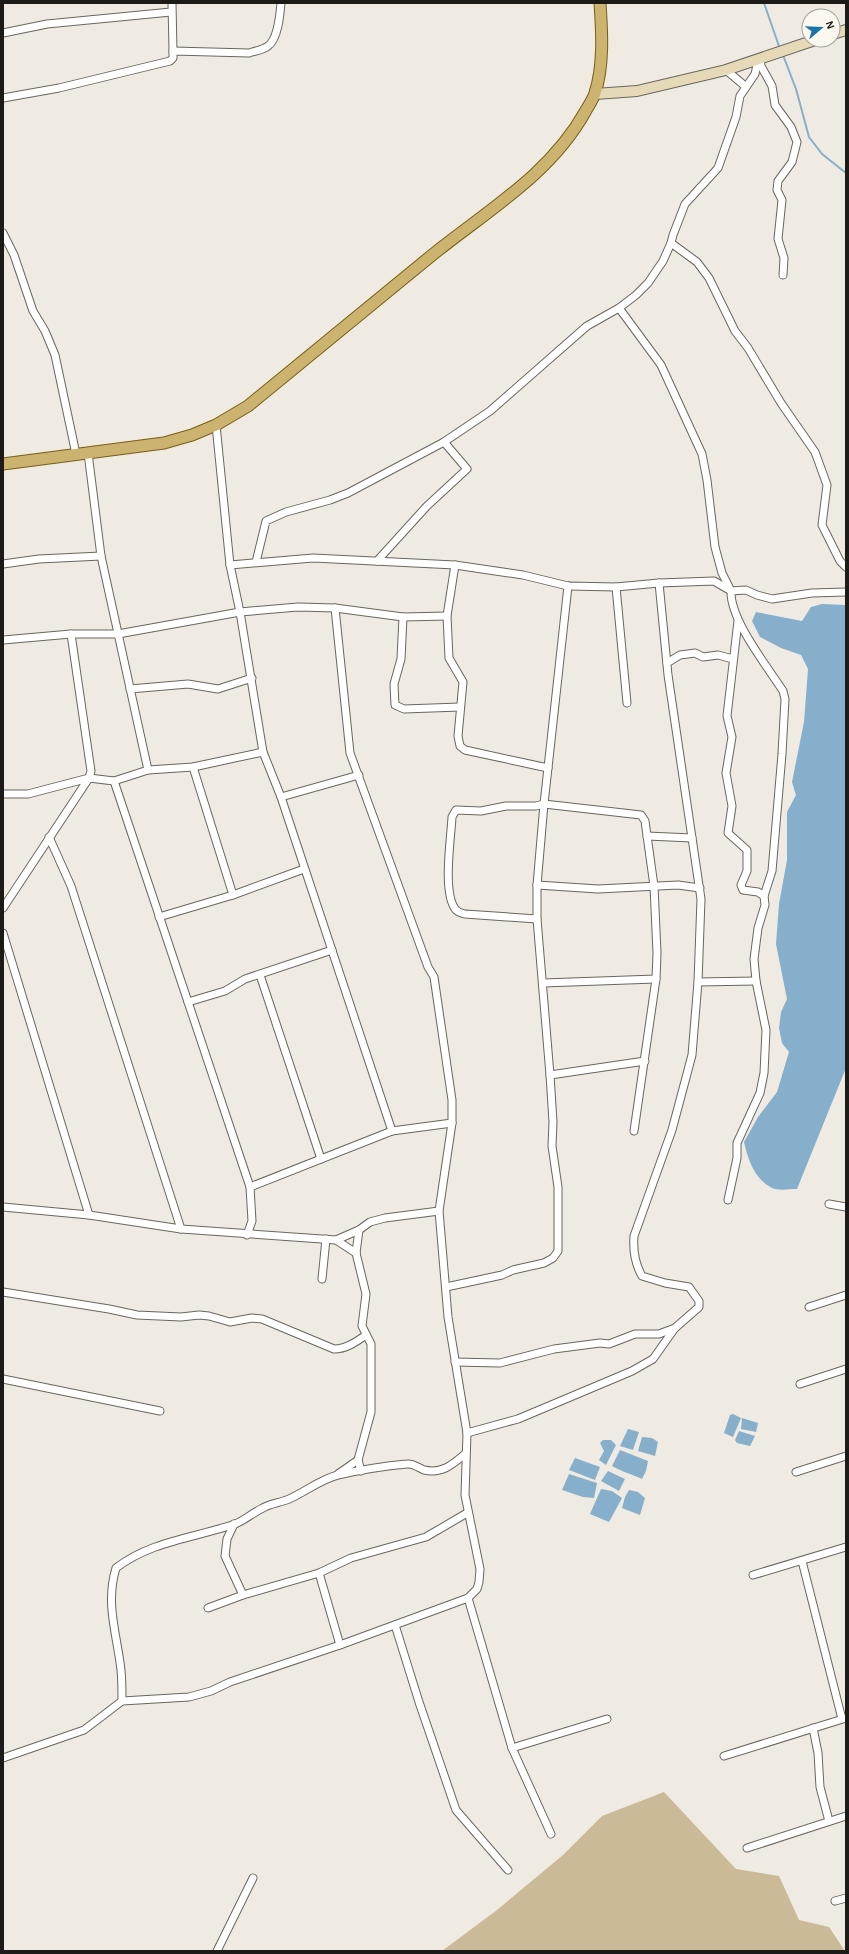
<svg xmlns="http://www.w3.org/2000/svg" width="849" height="1954" font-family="'Alegreya Sans',sans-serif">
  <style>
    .green { fill: #caba98 }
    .water { fill: #86afcb }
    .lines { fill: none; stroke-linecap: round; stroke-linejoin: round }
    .stream { stroke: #86afcb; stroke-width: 2 }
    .street-casing { stroke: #69665f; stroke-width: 9 }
    .secondary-casing { stroke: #69665f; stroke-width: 12 }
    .primary-casing { stroke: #785d13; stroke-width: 13 }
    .street { stroke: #fff; stroke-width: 7 }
    .secondary { stroke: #e6d9b7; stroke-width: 10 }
    .primary { stroke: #ccb370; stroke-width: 11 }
  </style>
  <rect width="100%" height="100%" fill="#efebe3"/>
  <polygon class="green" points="664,1792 736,1869 779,1876 799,1920 829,1927 845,1951 442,1951 497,1910 563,1855 602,1816"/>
  <g class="water">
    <path d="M822 604 846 605V1068L797 1189C790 1189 778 1191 772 1188 754 1179 748 1159 744 1142L758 1117 777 1092 789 1052 782 1043 779 1028 781 1012 787 999 776 944 779 904 787 860V812L796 795 792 782 804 722 808 669 801 655 781 648 760 637 752 621 756 612 802 621 811 607Z"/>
    <polygon points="733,1414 741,1418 733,1437 724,1433 730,1415"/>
    <polygon points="742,1418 758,1423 756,1432 741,1429"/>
    <polygon points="628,1429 639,1432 633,1450 620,1446"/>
    <polygon points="739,1431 755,1436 750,1446 737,1443 735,1440"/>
    <polygon points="642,1437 652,1438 658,1442 655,1456 638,1451"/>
    <polygon points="603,1440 611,1440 616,1445 606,1465 599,1460 604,1451 600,1443"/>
    <path d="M620 1450 648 1461 646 1471 642 1479C632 1474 622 1472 612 1466Z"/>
    <polygon points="575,1458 600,1467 595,1480 569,1470"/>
    <polygon points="608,1471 625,1479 619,1491 601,1481"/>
    <polygon points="569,1474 597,1483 594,1498 583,1497 562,1490"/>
    <polygon points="601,1489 612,1491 622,1498 609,1522 590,1514"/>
    <polygon points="629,1490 638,1492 645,1498 640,1515 622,1508 625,1497"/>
  </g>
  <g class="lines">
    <g class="stream">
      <polyline points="764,3 780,49"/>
      <polyline points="783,55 796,89 809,137 822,154 846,173"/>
    </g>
    <g class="street-casing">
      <g id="street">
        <polyline points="172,3 173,51"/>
        <polyline points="3,33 47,24 171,12"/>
        <polyline points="760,59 761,66 772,86 775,105 791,127 797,142 792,162 778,181 777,190 782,200 778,239 784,258 783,275"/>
        <polyline points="726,70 745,86"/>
        <path d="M3 98 59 88 170 61 173 58V51L249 53C255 51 263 50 268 46 278 39 280 15 281 3"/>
        <polyline points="3,233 14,255 33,311 45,331 55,355 76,454"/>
        <polyline points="671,243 697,262 709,278 735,331 748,348 781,403 815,452 827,485 822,525 840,561 846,567"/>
        <polyline points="619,308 661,365 702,454 707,480 715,547 722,573 731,591 746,590 757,595 772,599 812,593 846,592"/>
        <polyline points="216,425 230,565 240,612 263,752 281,797 392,1131"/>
        <polyline points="88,453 101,556 148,770"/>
        <polyline points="377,561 427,506 467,469 444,442"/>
        <polyline points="256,562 266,521 286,512 330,500 348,493 444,442 490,411 587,326 619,308 636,295 648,283 663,261 671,243 673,235 685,204 718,168 736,117 740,96 755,74 757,65 753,61"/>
        <polyline points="3,564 39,559 101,556"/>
        <path d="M230 565 313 558 455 565 523 575 568 586 616 587 659 583 714 581 731 591C730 620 767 666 783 691L785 699 782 754 772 871 764 896 765 905 758 928 754 959 756 981 766 1030 764 1073 760 1093 737 1143V1158L728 1200"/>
        <polyline points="455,565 447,616 449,658 463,682 458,736 460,746 465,750 548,768"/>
        <polyline points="616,587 627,703"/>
        <polyline points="403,617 401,659 394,684 395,705 404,709 460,707"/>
        <polyline points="738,621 727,716 732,737 726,773 732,806 728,833 747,850 747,871 741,885 743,890 758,892 764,896"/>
        <polyline points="3,640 71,634 118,634 240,612 298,607 335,608 403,617 447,616"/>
        <polyline points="667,663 680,655 695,653 703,657 718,655 733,659"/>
        <polyline points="130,689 188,684 218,689 252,678"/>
        <polyline points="193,767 233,895"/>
        <polyline points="114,781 250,1187 252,1221 247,1235"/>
        <polyline points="3,794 28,794 89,778 114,781 148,770 193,767 263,752"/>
        <polyline points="281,797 359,775"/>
        <polyline points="647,836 692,838"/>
        <polyline points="49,837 71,886 181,1229"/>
        <polyline points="537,885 598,889 678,885 700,888"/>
        <polyline points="3,908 89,778 91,771 71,634"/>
        <polyline points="159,917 233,895 304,869"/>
        <path d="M537 919 465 914C461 913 459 913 456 910 442 894 451 838 452 817L456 810 481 811 506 806H536L544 804 641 815 645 821 654 886 657 953 656 979 634 1131"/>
        <polyline points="3,933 89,1215"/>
        <polyline points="260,975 321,1159"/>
        <polyline points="698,982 756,981"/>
        <polyline points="543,983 656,979"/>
        <polyline points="188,1002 225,991 245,979 332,950"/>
        <polyline points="550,1075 645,1061"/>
        <polyline points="250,1187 392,1131 452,1123"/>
        <polyline points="829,1204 846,1207"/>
        <polyline points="3,1207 89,1215 181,1229 336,1240 359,1230 370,1222 385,1218 439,1211"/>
        <polyline points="359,1230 356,1253 366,1294 362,1326 371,1344 371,1412 358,1460 361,1471"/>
        <polyline points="336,1240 356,1253"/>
        <polyline points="322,1279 326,1239"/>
        <polyline points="446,1287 502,1275 513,1270 544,1263 553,1258 558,1251 558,1187 552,1146 553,1122 550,1075 537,919 537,885 544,804 568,586"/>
        <path d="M3 1292 109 1309 137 1315 181 1317 199 1315 209 1316 230 1322 252 1318 262 1319 334 1349C346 1349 356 1342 366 1335"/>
        <polyline points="809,1307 846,1295"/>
        <polyline points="455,1362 500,1363 554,1349 600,1343 609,1344 635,1334 659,1334 675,1328"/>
        <polyline points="3,1379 160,1411"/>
        <polyline points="800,1384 846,1369"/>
        <path d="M467 1433 518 1419 632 1371 653 1359 675 1328 699 1307V1301L689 1287 665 1283 642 1276C635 1264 633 1249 634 1236L672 1130 692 1055 698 982 701 899 668 675 659 583"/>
        <polyline points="796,1472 846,1456"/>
        <polyline points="338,1474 358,1460"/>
        <polyline points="234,1524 227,1539 225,1556 243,1595"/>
        <polyline points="802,1561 842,1719"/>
        <polyline points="319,1573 340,1645"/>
        <polyline points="753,1575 846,1547"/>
        <polyline points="468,1598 512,1748 551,1834"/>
        <polyline points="208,1608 243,1595 319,1573 351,1558 426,1537 467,1513"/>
        <polyline points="395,1625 419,1702 456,1810 508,1870"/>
        <path d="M122 1701C122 1691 122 1680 121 1670 117 1634 105 1604 116 1568 151 1541 194 1538 235 1524 245 1520 251 1514 261 1509 270 1503 280 1503 289 1499 305 1492 321 1479 338 1475 360 1470 385 1466 407 1464 413 1463 419 1468 424 1470 442 1474 452 1465 465 1454"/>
        <polyline points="813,1728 818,1753 820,1787 829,1821"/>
        <polyline points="512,1748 607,1719"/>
        <polyline points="724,1756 846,1718"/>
        <polyline points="3,1758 84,1730 122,1701 189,1697 211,1691 230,1682 340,1645 468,1598 477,1589 479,1582 480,1569 465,1495 467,1433 448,1317 439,1211 452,1123 452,1100 434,977 428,967 350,753 335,608"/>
        <polyline points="747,1848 846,1816"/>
        <polyline points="835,1901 846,1898"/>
        <polyline points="217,1951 253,1878"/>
      </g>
    </g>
    <g class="secondary-casing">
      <g id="secondary">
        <polyline points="833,34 846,30"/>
        <polyline points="595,94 637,91 726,70 815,40"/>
      </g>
    </g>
    <g class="primary-casing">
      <path id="primary" d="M3 464 164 443 192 435 216 425 248 406C309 356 370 306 431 256 485 212 550 175 585 112 588 106 593 100 595 93 604 65 602 32 600 3"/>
    </g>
    <use href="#street" class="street"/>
    <use href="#secondary" class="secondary"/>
    <use href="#primary" class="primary"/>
  </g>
  <rect width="849" height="1954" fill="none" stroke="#1c1b18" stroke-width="8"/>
  <g transform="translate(821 28) rotate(71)"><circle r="19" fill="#fcf8f0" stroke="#a2a09a"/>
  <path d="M0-3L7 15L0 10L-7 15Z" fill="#1b74a3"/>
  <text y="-6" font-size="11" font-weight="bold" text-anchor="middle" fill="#1c1b18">N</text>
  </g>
</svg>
